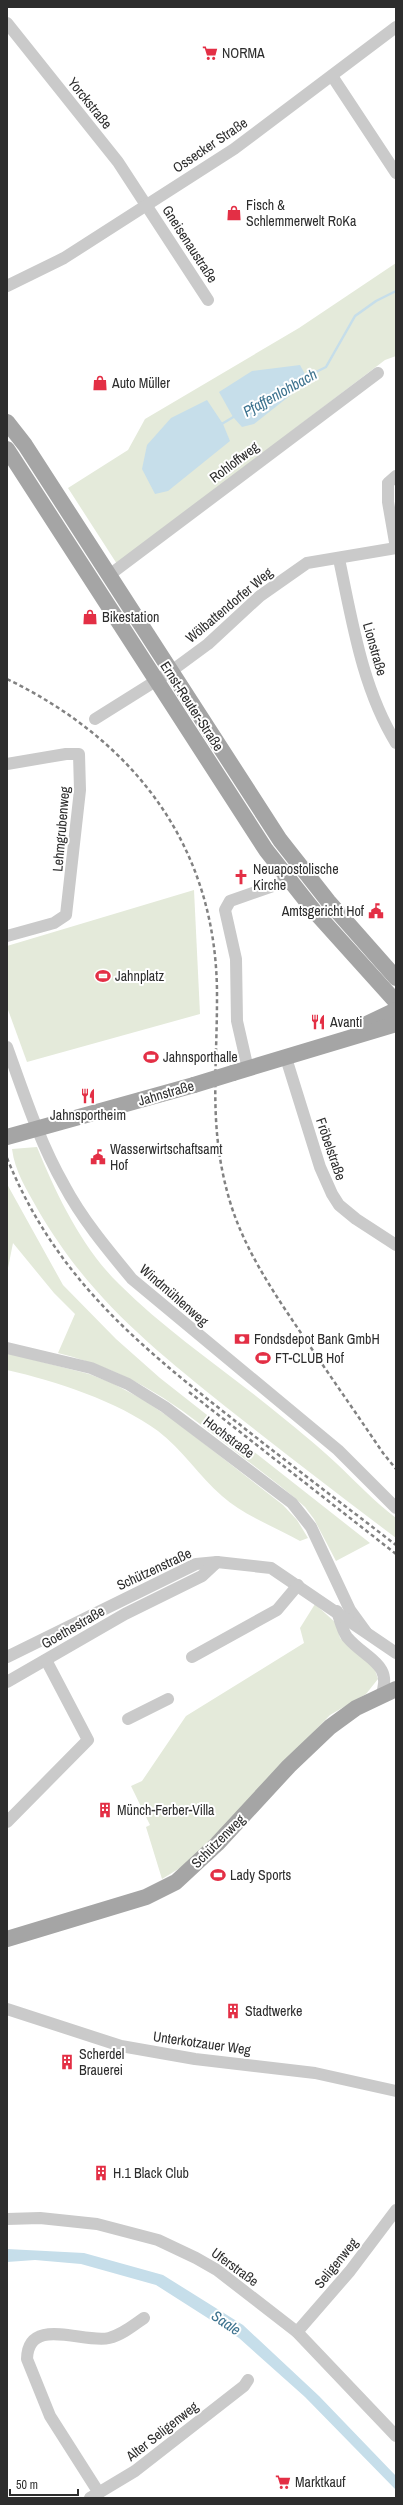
<svg xmlns="http://www.w3.org/2000/svg" width="403" height="2505" font-family="'Archivo Narrow',sans-serif">
  <style>
    .green { fill: #e4eada }
    .water { fill: #c6deea }
    .lines { fill: none; stroke-linecap: round; stroke-linejoin: round }
    .stream { stroke: #c6deea; stroke-width: 2.5 }
    .minor { stroke: #cacaca; stroke-width: 12 }
    .major { stroke: #a5a5a5; stroke-width: 16 }
    .rail { stroke: #828282; stroke-width: 2.5; stroke-dasharray: 4 3; stroke-linecap: butt }
    .major-bridge { stroke: #a5a5a5; stroke-width: 16 }
    .labels { text-anchor: middle; stroke-width: 4; stroke-linejoin: round; paint-order: stroke }
    .poi-label { font-size: 14px; fill: #2d2d2d; stroke: #fff; text-anchor: start }
    .street-label { font-size: 14px; fill: #2d2d2d; stroke: #fff }
    .water-label { font-size: 15px; font-style: italic; fill: #3c728e; stroke: #fff }
  </style>
  <rect width="100%" height="100%" fill="#fff"/>
  <g class="green">
    <polygon points="396,263 396,356 385,360 117,564 68,488 128,450 145,419 299,328"/>
    <polygon points="194,890 200,1014 27,1062 7,1007 7,946"/>
    <path d="M37 1147C56 1194 82 1248 119 1284 165 1330 220 1367 271 1408 293 1426 316 1444 336 1463 356 1482 374 1501 396 1518V1538C339 1495 282 1451 226 1407 150 1346 88 1296 38 1210 27 1190 15 1172 12 1149Z"/>
    <path d="M7 1184 63 1285 116 1339 160 1378 370 1543 336 1561 314 1519 305 1507C283 1487 259 1470 236 1452 174 1403 136 1373 58 1353L75 1314 54 1293 13 1243 7 1273Z"/>
    <path d="M7 1353 89 1374 112 1383 142 1399 175 1421 283 1505 297 1520 308 1538 300 1541C275 1527 243 1515 222 1496 199 1476 182 1449 158 1431 117 1401 56 1381 7 1370Z"/>
    <polygon points="315,1604 337,1624 340,1638 374,1667 378,1679 366,1694 330,1715 188,1863 162,1879 146,1827 150,1825 131,1786 142,1781 186,1716 304,1643 300,1628"/>
  </g>
  <g class="water">
    <polygon points="300,365 306,376 306,383 254,424 242,427 233,417 219,392 252,371"/>
    <polygon points="207,400 223,424 230,441 168,491 155,494 142,469 147,445 171,418"/>
    <polygon points="7,2249 84,2253 163,2275 243,2325 319,2396 396,2476 396,2490 305,2397 239,2338 156,2285 81,2264 35,2260 7,2262"/>
  </g>
  <g class="lines">
    <g class="stream">
      <polyline points="304,378 326,367 355,316 376,301 396,291"/>
      <polyline points="220,425 235,416"/>
    </g>
    <g class="minor">
      <polyline points="7,23 118,162 208,300"/>
      <polyline points="332,76 396,173"/>
      <polyline points="7,286 64,258 234,149 396,27"/>
      <polyline points="396,476 388,483 388,502 396,548"/>
      <path d="M339 559C352 620 362 688 396 743"/>
      <polyline points="108,576 378,373"/>
      <polyline points="95,719 170,672 208,644 260,596 307,563 396,548"/>
      <polyline points="7,764 66,754 79,754 80,790 66,915 54,923 7,936"/>
      <path d="M7 1047C24 1094 39 1141 64 1185 82 1219 108 1250 132 1279L338 1450 396 1508"/>
      <polyline points="286,1058 320,1167 332,1194 339,1205 356,1219 396,1245"/>
      <polyline points="248,1069 237,1021 236,959 225,910 230,901 290,880"/>
      <polyline points="7,1348 91,1368 128,1384 165,1407 292,1503 311,1527 350,1610 366,1632"/>
      <path d="M337 1611C340 1620 342 1630 347 1637 365 1659 394 1663 381 1696"/>
      <polyline points="7,1657 196,1564 217,1562 271,1568 396,1653"/>
      <polyline points="192,1657 277,1610 298,1585"/>
      <polyline points="7,1682 125,1614 202,1576 217,1562"/>
      <polyline points="128,1719 168,1699"/>
      <polyline points="7,1822 88,1740 46,1660"/>
      <polyline points="7,2009 121,2046 195,2059 315,2073 396,2091"/>
      <polyline points="7,2219 40,2218 97,2224 158,2240 196,2258 217,2270 297,2332 396,2436"/>
      <polyline points="297,2332 350,2271 396,2210"/>
      <path d="M99 2493 50 2416 27 2359C28 2315 84 2344 109 2338 122 2335 134 2325 144 2318"/>
      <polyline points="90,2498 135,2471 244,2386 248,2380"/>
    </g>
    <g class="major">
      <polyline points="7,422 25,445 280,840 328,901 396,978"/>
      <polyline points="7,449 266,850 315,912 396,1002"/>
      <polyline points="358,1028 396,1010"/>
      <polyline points="233,1073 396,1024"/>
      <polyline points="7,1137 194,1085"/>
      <polyline points="7,1939 146,1897 176,1882 217,1844 289,1766 330,1727 356,1708 396,1689"/>
    </g>
    <g class="rail">
      <path d="M7 679C137 742 218 850 217 998 217 1073 208 1131 231 1205 246 1252 274 1293 301 1333 328 1373 356 1413 383 1453L396 1469"/>
      <path d="M7 1158C54 1274 133 1341 229 1416 284 1460 340 1502 396 1545"/>
      <polyline points="189,1392 396,1554"/>
    </g>
    <polyline class="major-bridge" points="194,1085 233,1073"/>
  </g>
  <defs>
    <g id="supermarket-bare" transform="scale(1.2)"><path d="M-6-5.5h2.5l.6 2H6L4.5 2H-2.5L-4.4-4H-6ZM-1.5 3.2a1.3 1.3 0 1 0 .1 0ZM3 3.2a1.3 1.3 0 1 0 .1 0Z" fill="#e32f45" stroke="#fff" stroke-width="2.5" paint-order="stroke"/></g>
    <g id="shop-bare" transform="scale(1.2)"><path d="M-5-2.5h2.3a2.7 3.5 0 0 1 5.4 0H5L5.5 6h-11ZM-1.5-2.5h3a1.5 2.3 0 0 0-3 0Z" fill="#e32f45" stroke="#fff" stroke-width="2.5" paint-order="stroke"/></g>
    <g id="church-bare" transform="scale(1.2)"><path d="M-1.2-6h2.4v3.5h3.3v2.4h-3.3V6h-2.4V-.1h-3.3v-2.4h3.3Z" fill="#e32f45" stroke="#fff" stroke-width="2.5" paint-order="stroke"/></g>
    <g id="civic-bare" transform="scale(1.2)"><path d="M-.6-6.5H3V-4.5H.6V-3L4-1V1h2V6H-6V1h2V-1L-.6-3ZM-1.2 2.5V6h2.4V2.5Z" fill="#e32f45" stroke="#fff" stroke-width="2.5" paint-order="stroke"/></g>
    <g id="stadium-bare" transform="scale(1.2)"><path d="M0-5a6.5 5 0 1 0 0 10a6.5 5 0 1 0 0-10ZM-3.5-1.8h7v3.6h-7Z" fill="#e32f45" stroke="#fff" stroke-width="2.5" paint-order="stroke"/></g>
    <g id="restaurant-bare" transform="scale(1.2)"><path d="M-5-6h1v4h1v-4h1v4h1v-4h1v5L-1.5 .5V6h-2V.5L-5-1ZM5-6V6H3V1.5H1.5Q1.5-4 5-6Z" fill="#e32f45" stroke="#fff" stroke-width="2.5" paint-order="stroke"/></g>
    <g id="bank-bare" transform="scale(1.2)"><path d="M-6-4H6V4H-6ZM0-2.3a2.3 2.3 0 1 0 0 4.6a2.3 2.3 0 1 0 0-4.6Z" fill="#e32f45" stroke="#fff" stroke-width="2.5" paint-order="stroke"/></g>
    <g id="building-bare" transform="scale(1.2)"><path d="M-4-6H4V6H1V3H-1V6H-4ZM-2.5-4.3h1.7v1.8h-1.7ZM.8-4.3h1.7v1.8H.8ZM-2.5-1h1.7V.8h-1.7ZM.8-1h1.7V.8H.8Z" fill="#e32f45" stroke="#fff" stroke-width="2.5" paint-order="stroke"/></g>
  </defs>
  <g fill-rule="evenodd">
    <use href="#supermarket-bare" x="210" y="53"/>
    <use href="#shop-bare" x="234" y="213"/>
    <use href="#shop-bare" x="100" y="383"/>
    <use href="#shop-bare" x="90" y="617"/>
    <use href="#church-bare" x="241" y="877"/>
    <use href="#civic-bare" x="376" y="911"/>
    <use href="#stadium-bare" x="103" y="976"/>
    <use href="#restaurant-bare" x="318" y="1022"/>
    <use href="#stadium-bare" x="151" y="1057"/>
    <use href="#restaurant-bare" x="88" y="1096"/>
    <use href="#civic-bare" x="98" y="1157"/>
    <use href="#bank-bare" x="242" y="1339"/>
    <use href="#stadium-bare" x="263" y="1358"/>
    <use href="#building-bare" x="105" y="1810"/>
    <use href="#stadium-bare" x="218" y="1875"/>
    <use href="#building-bare" x="233" y="2011"/>
    <use href="#building-bare" x="67" y="2062"/>
    <use href="#building-bare" x="101" y="2173"/>
    <use href="#supermarket-bare" x="283" y="2482"/>
  </g>
  <g class="labels">
    <g class="poi-label">
      <text x="222" y="58">NORMA</text>
      <text x="246" y="210">Fisch &amp;<tspan x="246" dy="16">Schlemmerwelt RoKa</tspan></text>
      <text x="112" y="388">Auto Müller</text>
      <text x="102" y="622">Bikestation</text>
      <text x="253" y="874">Neuapostolische<tspan x="253" dy="16">Kirche</tspan></text>
      <text x="364" y="916" text-anchor="end">Amtsgericht Hof</text>
      <text x="115" y="981">Jahnplatz</text>
      <text x="330" y="1027">Avanti</text>
      <text x="163" y="1062">Jahnsporthalle</text>
      <text x="88" y="1120" text-anchor="middle">Jahnsportheim</text>
      <text x="110" y="1154">Wasserwirtschaftsamt<tspan x="110" dy="16">Hof</tspan></text>
      <text x="254" y="1344">Fondsdepot Bank GmbH</text>
      <text x="275" y="1363">FT-CLUB Hof</text>
      <text x="117" y="1815">Münch-Ferber-Villa</text>
      <text x="230" y="1880">Lady Sports</text>
      <text x="245" y="2016">Stadtwerke</text>
      <text x="79" y="2059">Scherdel<tspan x="79" dy="16">Brauerei</tspan></text>
      <text x="113" y="2178">H.1 Black Club</text>
      <text x="295" y="2487">Marktkauf</text>
    </g>
    <g class="street-label">
      <text transform="translate(90 103) rotate(51)" y="5">Yorckstraße</text>
      <text transform="translate(210 145) rotate(-34)" y="5">Ossecker Straße</text>
      <text transform="translate(190 244) rotate(57)" y="5">Gneisenaustraße</text>
      <text transform="translate(234 462) rotate(-37)" y="5">Rohloffweg</text>
      <text transform="translate(229 605) rotate(-40)" y="5">Wölbattendorfer Weg</text>
      <text transform="translate(375 649) rotate(74)" y="5">Lionstraße</text>
      <text transform="translate(192 706) rotate(57)" y="5">Ernst-Reuter-Straße</text>
      <text transform="translate(61 829) rotate(-85)" y="5">Lehmgrubenweg</text>
      <text transform="translate(166 1093) rotate(-16)" y="5">Jahnstraße</text>
      <text transform="translate(331 1149) rotate(71)" y="5">Fröbelstraße</text>
      <text transform="translate(174 1295) rotate(41)" y="5">Windmühlenweg</text>
      <text transform="translate(229 1437) rotate(37)" y="5">Hochstraße</text>
      <text transform="translate(154 1569) rotate(-25)" y="5">Schützenstraße</text>
      <text transform="translate(73 1627) rotate(-30)" y="5">Goethestraße</text>
      <text transform="translate(218 1841) rotate(-45)" y="5">Schützenweg</text>
      <text transform="translate(202 2043) rotate(8)" y="5">Unterkotzauer Weg</text>
      <text transform="translate(336 2263) rotate(-51)" y="5">Seligenweg</text>
      <text transform="translate(235 2267) rotate(36)" y="5">Uferstraße</text>
      <text transform="translate(162 2431) rotate(-38)" y="5">Alter Seligenweg</text>
    </g>
    <g class="water-label">
      <text transform="translate(280 393) rotate(-29)" y="5">Pfaffenlohbach</text>
      <text transform="translate(226 2323) rotate(34)" y="5">Saale</text>
    </g>
  </g>
  <rect width="403" height="2505" fill="none" stroke="#2d2d2d" stroke-width="16"/>
  <path d="M10 2489v6h68v-6" fill="none" stroke="#2d2d2d" stroke-width="2"/>
  <text x="16" y="2489" font-size="12" fill="#2d2d2d" stroke="#ffffff" stroke-width="3" paint-order="stroke">50 m</text>
</svg>
